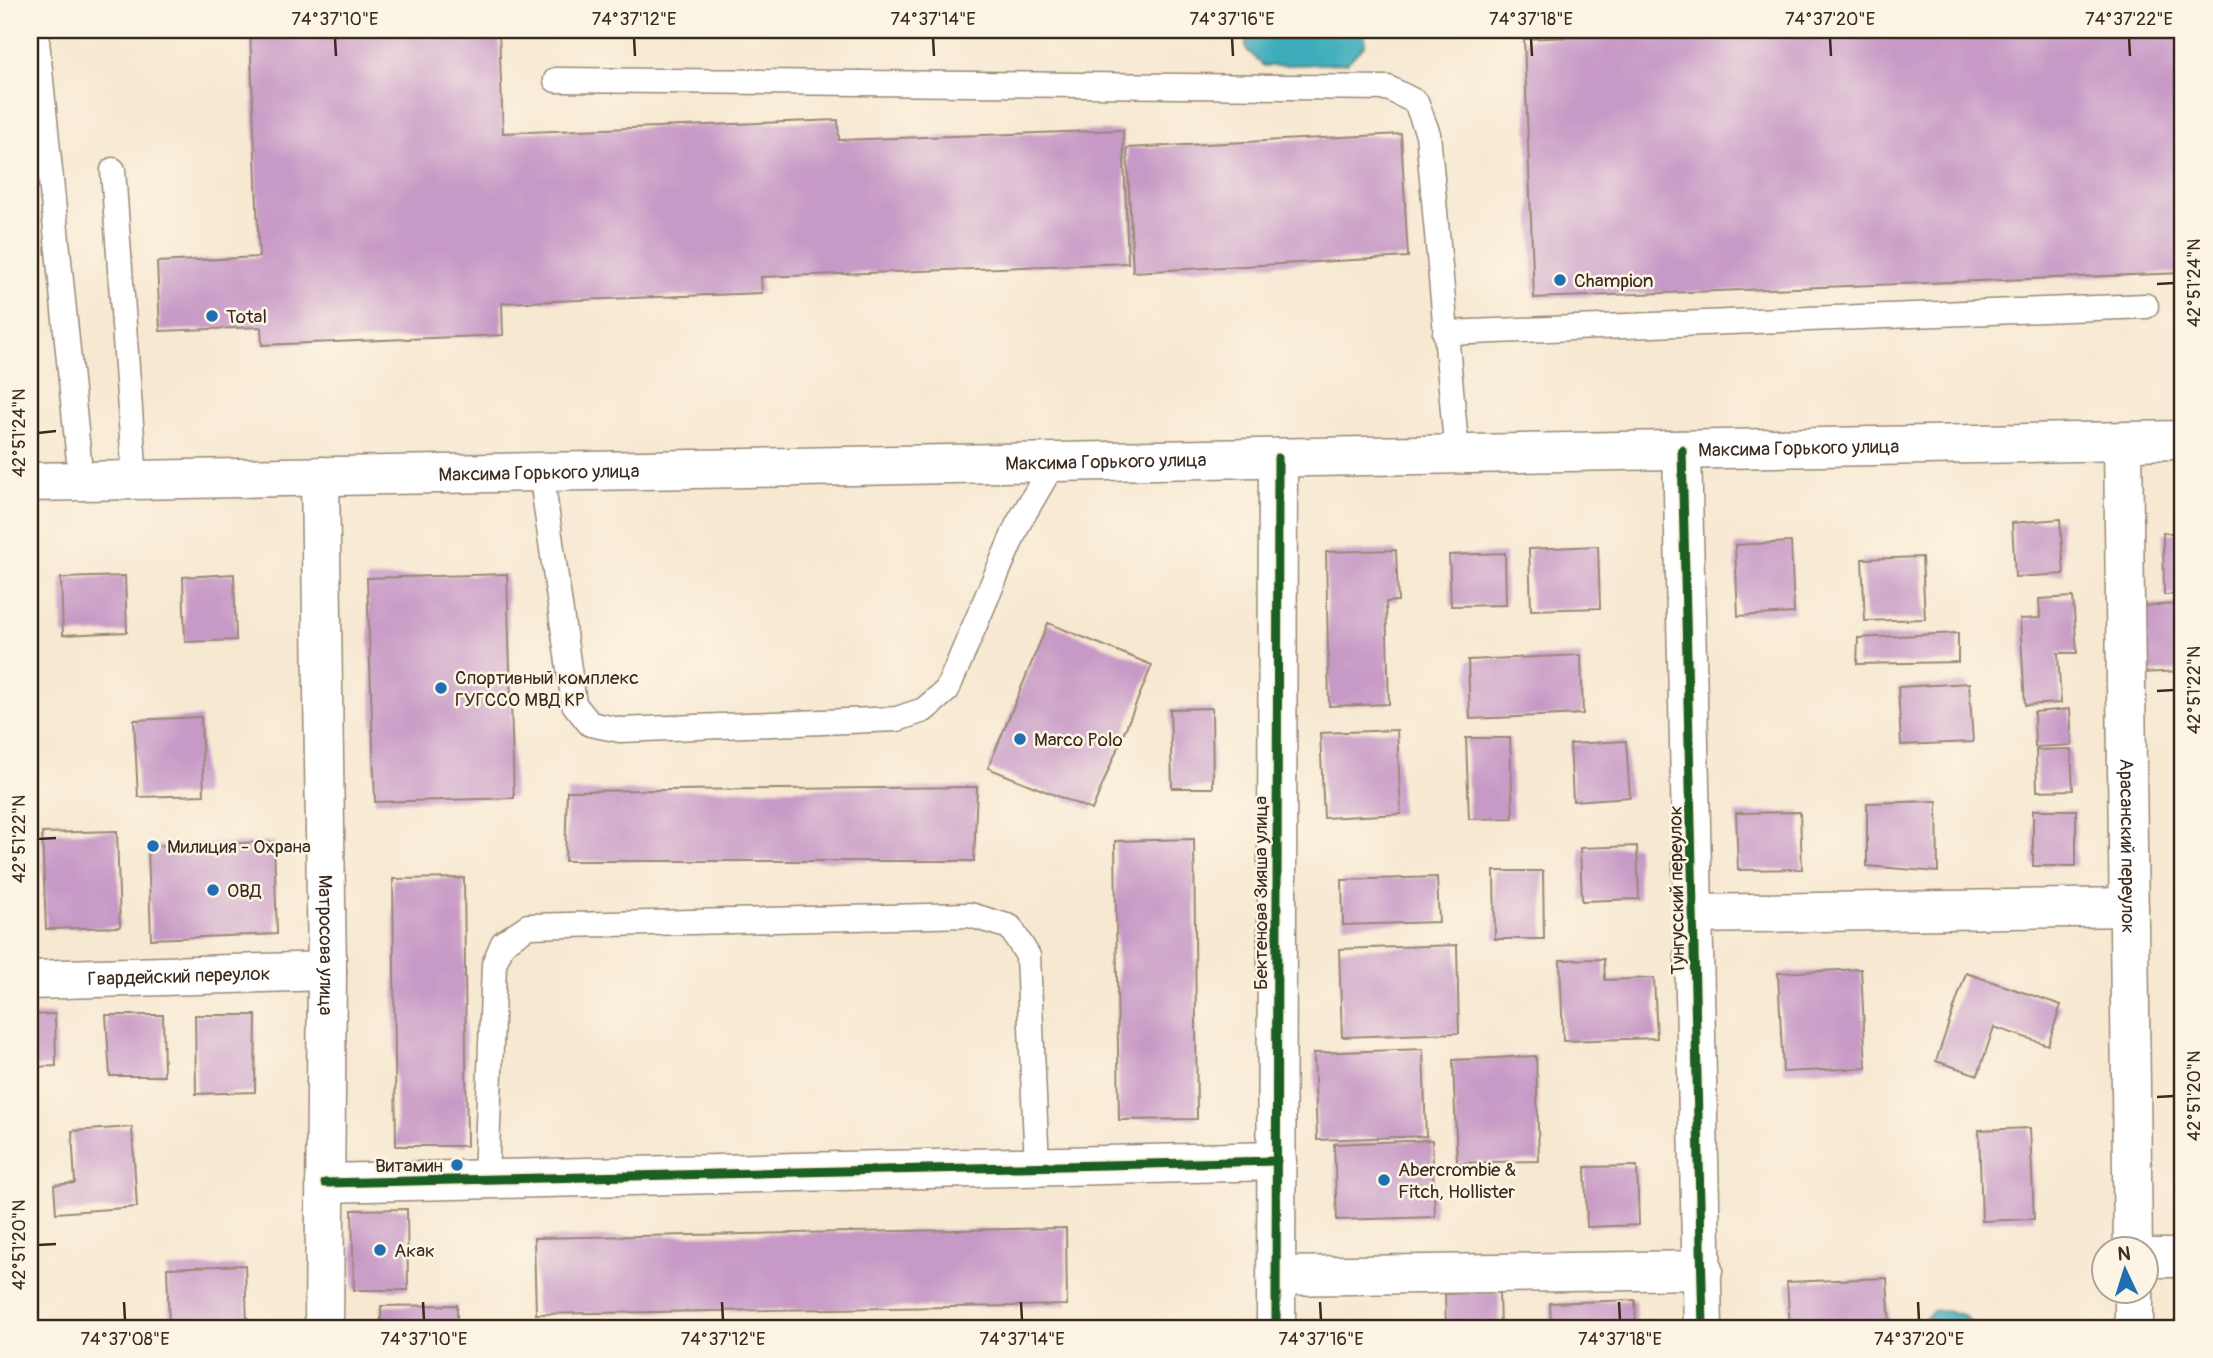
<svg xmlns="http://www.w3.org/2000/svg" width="2213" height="1358" font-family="Pangolin,sans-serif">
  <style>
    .water { fill: #3eadbb; stroke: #3c6c6c; stroke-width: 2 }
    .building { fill: #c799c6 }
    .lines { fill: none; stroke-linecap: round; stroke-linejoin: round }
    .lane-casing { stroke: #998978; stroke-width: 27 }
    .street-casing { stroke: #998978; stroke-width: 41 }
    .primary-casing { stroke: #998978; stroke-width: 41 }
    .lane { stroke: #fff; stroke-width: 24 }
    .street { stroke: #fff; stroke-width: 38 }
    .primary { stroke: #fff; stroke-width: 38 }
    .cycleway-casing { stroke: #fcf5e5; stroke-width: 13 }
    .cycleway { stroke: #1b5e20; stroke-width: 9 }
    .ticks { fill: none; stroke: #3b2a1e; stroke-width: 2.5 }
    .poi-dot { fill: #1f6fb2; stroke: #fcf5e5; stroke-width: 2.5 }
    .labels { text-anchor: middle; stroke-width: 5; stroke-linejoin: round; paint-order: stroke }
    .poi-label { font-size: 19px; fill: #3b2a1e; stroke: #fcf5e5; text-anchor: start }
    .street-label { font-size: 19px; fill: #3b2a1e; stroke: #fcf5e5 }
    .neatline { fill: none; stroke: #3b2a1e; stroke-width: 2.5 }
    .ticks-label { font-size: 18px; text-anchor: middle; fill: #3b2a1e }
  </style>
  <rect width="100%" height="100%" fill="#fcf5e5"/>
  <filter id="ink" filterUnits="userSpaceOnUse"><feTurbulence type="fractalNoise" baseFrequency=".0143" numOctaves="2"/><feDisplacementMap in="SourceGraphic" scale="14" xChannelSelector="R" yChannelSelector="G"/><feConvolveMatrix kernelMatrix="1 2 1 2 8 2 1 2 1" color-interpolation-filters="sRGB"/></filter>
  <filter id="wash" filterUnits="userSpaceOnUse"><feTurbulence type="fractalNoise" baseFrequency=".00686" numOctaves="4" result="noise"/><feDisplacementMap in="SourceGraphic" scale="28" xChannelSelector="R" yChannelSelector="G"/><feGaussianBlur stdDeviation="1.57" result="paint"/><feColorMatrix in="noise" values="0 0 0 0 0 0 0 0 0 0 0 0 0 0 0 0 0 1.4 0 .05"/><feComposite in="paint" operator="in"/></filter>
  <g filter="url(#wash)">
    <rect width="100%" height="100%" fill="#f7e8d1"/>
    <g class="water">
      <polygon points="1246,30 1365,30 1365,45 1347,63 1264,66 1246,49"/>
      <polygon points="1944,1310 1963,1315 1974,1325 1974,1328 1919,1328 1933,1311"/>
    </g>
    <g id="blocks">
      <g class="building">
        <polygon points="250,30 499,30 503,133 838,120 839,140 1123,130 1128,263 761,277 762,293 502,303 503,335 262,345 261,327 160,331 157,262 259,257"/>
        <polygon points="1757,30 2183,30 2183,273 1534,298 1524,39"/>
        <polygon points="1401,134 1408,257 1133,272 1127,148"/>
        <polygon points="2060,519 2064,574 2015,577 2012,523"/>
        <polygon points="2163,533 2183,533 2183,594 2164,595"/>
        <polygon points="1791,542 1794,613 1738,616 1735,545"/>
        <polygon points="1598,546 1600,608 1531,610 1529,549"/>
        <polygon points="1396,550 1398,601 1386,602 1389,704 1329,706 1326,552"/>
        <polygon points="1505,553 1506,605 1451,606 1449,555"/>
        <polygon points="1922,557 1925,619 1865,621 1862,559"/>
        <polygon points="30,573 32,573 34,629 30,629"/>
        <polygon points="234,574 236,640 185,642 183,577"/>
        <polygon points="507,574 514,798 375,802 367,578"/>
        <polygon points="125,576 127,632 63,635 61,578"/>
        <polygon points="2073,597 2077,653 2058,653 2061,703 2025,705 2020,619 2040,618 2039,599"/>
        <polygon points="2183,604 2183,671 2139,673 2137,606"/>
        <polygon points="1048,623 1152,665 1092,810 988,768"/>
        <polygon points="1958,633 1958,662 1857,664 1858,638"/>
        <polygon points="1581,655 1583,714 1470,719 1468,660"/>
        <polygon points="1969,683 1973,742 1901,745 1898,687"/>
        <polygon points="1212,708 1213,788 1172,788 1170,709"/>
        <polygon points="2070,709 2072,745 2035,747 2034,712"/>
        <polygon points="201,717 204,795 138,797 134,720"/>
        <polygon points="1397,730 1401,814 1324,818 1320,733"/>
        <polygon points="1466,738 1510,738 1513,818 1469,819"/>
        <polygon points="1626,741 1630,797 1573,801 1570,744"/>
        <polygon points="2071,749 2073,790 2037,791 2036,750"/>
        <polygon points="977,787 974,861 565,861 567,791"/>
        <polygon points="1937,801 1938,872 1867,866 1867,803"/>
        <rect x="2033" y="810" width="43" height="56"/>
        <polygon points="1800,812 1802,869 1738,870 1736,813"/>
        <polygon points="117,831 120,927 46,929 42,833"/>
        <polygon points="1194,839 1197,1119 1119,1120 1115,841"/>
        <polygon points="274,842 277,934 151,939 148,846"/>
        <polygon points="1637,846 1639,899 1582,901 1580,848"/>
        <polygon points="1494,871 1543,871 1544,939 1495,939"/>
        <polygon points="1437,877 1439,922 1343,925 1342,880"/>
        <polygon points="464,878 467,1146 396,1146 393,879"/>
        <polygon points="1457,945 1459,1033 1342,1037 1339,949"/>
        <polygon points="1604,959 1605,980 1654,978 1657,1038 1563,1041 1560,960"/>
        <polygon points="1861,969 1866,1068 1783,1072 1778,973"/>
        <polygon points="1966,973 2061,1005 2048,1045 1994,1027 1978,1075 1936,1061"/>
        <polygon points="55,1014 56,1066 30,1067 30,1015"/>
        <polygon points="106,1015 163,1015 164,1076 110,1076"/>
        <polygon points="195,1015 256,1015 255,1092 196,1094"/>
        <polygon points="1423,1049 1426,1136 1317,1140 1314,1053"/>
        <polygon points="1536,1056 1539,1161 1457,1163 1453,1060"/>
        <polygon points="132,1127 137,1207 56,1213 54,1185 75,1183 72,1131"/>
        <polygon points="30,1128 35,1128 38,1218 30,1218"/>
        <polygon points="2030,1128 2034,1219 1982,1221 1979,1130"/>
        <polygon points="1432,1140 1435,1217 1337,1220 1334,1144"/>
        <polygon points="1637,1166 1639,1225 1587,1227 1585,1167"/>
        <polygon points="407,1209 408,1290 354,1290 352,1210"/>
        <polygon points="1066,1228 1067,1305 536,1314 534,1238"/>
        <polygon points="245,1265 247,1325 169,1327 167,1268"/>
        <polygon points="1887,1278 1890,1328 1790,1328 1787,1282"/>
        <polygon points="1499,1292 1500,1328 1446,1328 1445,1294"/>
        <polygon points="1635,1300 1636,1328 1551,1328 1550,1303"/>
        <polygon points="457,1305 457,1328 381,1328 381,1306"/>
      </g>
    </g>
  </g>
  <g filter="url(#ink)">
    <use href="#blocks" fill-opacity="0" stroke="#998978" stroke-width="2"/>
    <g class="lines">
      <g class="lane-casing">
        <g id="lane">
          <polyline points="36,30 81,481"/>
          <polyline points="556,80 1388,88 1416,102 1428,134 1457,455"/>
          <polyline points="113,170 135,480"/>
          <polyline points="1445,333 2146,306"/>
          <polyline points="541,472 574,704 590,724 620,730 897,719 924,710 947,690 1018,524 1054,462"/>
          <polyline points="486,1179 494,964 503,943 528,926 970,915 1010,927 1028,956 1037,1167"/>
        </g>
      </g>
      <g class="street-casing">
        <g id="street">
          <path id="s1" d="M2123 442 2133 1250"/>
          <polyline points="1682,450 1703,1328"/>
          <path id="s2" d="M320 476 327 971 324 1328"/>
          <polyline points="1694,914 2129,907"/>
          <path id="s3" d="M30 980 327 971"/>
          <polyline points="325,1183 1277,1161"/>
          <polyline points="2146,1258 2183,1258"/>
          <polyline points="1277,1276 1703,1270"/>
          <polyline points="2134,1292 2134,1328"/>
          <polyline points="1276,1328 1278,458"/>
        </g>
      </g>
      <g class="primary-casing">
        <g id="primary">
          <path id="s4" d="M30 482 2183 440"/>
        </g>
      </g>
      <use href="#lane" class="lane"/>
      <use href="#street" class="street"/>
      <use href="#primary" class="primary"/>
      <g class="cycleway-casing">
        <g id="cycleway">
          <polyline points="1682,450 1703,1328"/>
          <polyline points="325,1183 1277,1161"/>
          <polyline points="1276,1328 1278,458"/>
        </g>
      </g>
      <use href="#cycleway" class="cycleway"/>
    </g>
  </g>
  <path class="ticks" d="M335 38 336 56M634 38 635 56M933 38 934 56M1232 38 1233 56M1531 38 1532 56M1830 38 1831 56M2129 38 2130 56M2157 284 2174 283M38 433 56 431M2157 691 2174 690M38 839 56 838M2157 1097 2174 1096M38 1245 56 1244M124 1302 125 1320M423 1302 424 1320M722 1302 723 1320M1021 1302 1022 1320M1320 1302 1321 1320M1619 1302 1620 1320M1918 1302 1919 1320"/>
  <g class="poi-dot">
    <circle cx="1560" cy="280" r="7"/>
    <circle cx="212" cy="316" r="7"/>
    <circle cx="441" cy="688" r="7"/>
    <circle cx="1020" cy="739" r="7"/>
    <circle cx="153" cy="846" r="7"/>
    <circle cx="213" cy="890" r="7"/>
    <circle cx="457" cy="1165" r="7"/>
    <circle cx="1384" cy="1180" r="7"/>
    <circle cx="380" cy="1250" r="7"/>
  </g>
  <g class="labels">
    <g class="poi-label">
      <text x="1574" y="287">Champion</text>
      <text x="226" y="323">Total</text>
      <text x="455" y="684">Спортивный комплекс<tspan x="455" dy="22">ГУГССО МВД КР</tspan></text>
      <text x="1034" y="746">Marco Polo</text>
      <text x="167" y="853">Милиция - Охрана</text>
      <text x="227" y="897">ОВД</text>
      <text x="443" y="1172" text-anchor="end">Витамин</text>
      <text x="1398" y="1176">Abercrombie &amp;<tspan x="1398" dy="22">Fitch, Hollister</tspan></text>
      <text x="394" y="1257">Акак</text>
    </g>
    <g class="street-label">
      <text dy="7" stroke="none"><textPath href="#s4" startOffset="1769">Максима Горького улица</textPath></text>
      <text dy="7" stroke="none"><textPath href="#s4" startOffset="1076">Максима Горького улица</textPath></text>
      <text dy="7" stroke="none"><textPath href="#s4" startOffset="509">Максима Горького улица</textPath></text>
      <text dy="7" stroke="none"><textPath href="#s1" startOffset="404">Арасанский переулок</textPath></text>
      <text transform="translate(1676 890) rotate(-91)" y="7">Тунгусский переулок</text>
      <text transform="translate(1260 893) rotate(-90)" y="7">Бектенова Зияша улица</text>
      <text dy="7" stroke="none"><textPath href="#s2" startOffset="469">Матросова улица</textPath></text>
      <text dy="7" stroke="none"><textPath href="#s3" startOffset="149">Гвардейский переулок</textPath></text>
    </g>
  </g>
  <rect width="2213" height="1358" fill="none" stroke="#fcf5e5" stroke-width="77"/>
  <g transform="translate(2125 1270) rotate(356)"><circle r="33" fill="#fcf5e5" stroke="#afa495" stroke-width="2"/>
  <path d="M0-5L12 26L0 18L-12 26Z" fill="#1f6fb2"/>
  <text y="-10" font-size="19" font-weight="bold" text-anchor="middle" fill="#3b2a1e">N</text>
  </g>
  <rect x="38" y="38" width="2136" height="1282" class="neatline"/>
  <g class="ticks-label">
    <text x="335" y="25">74°37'10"E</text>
    <text x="634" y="25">74°37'12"E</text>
    <text x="933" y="25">74°37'14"E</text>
    <text x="1232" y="25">74°37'16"E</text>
    <text x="1531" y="25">74°37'18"E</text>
    <text x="1830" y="25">74°37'20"E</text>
    <text x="2129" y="25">74°37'22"E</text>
    <text transform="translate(2194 283) rotate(-90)" y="6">42°51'24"N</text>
    <text transform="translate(19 433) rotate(-90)" y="6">42°51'24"N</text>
    <text transform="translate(2194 690) rotate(-90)" y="6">42°51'22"N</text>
    <text transform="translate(19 839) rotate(-90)" y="6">42°51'22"N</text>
    <text transform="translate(2194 1096) rotate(-90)" y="6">42°51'20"N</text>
    <text transform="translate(19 1245) rotate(-90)" y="6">42°51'20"N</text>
    <text x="125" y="1345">74°37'08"E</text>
    <text x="424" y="1345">74°37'10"E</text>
    <text x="723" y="1345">74°37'12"E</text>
    <text x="1022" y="1345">74°37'14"E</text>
    <text x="1321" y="1345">74°37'16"E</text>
    <text x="1620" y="1345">74°37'18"E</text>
    <text x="1919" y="1345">74°37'20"E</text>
  </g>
</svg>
